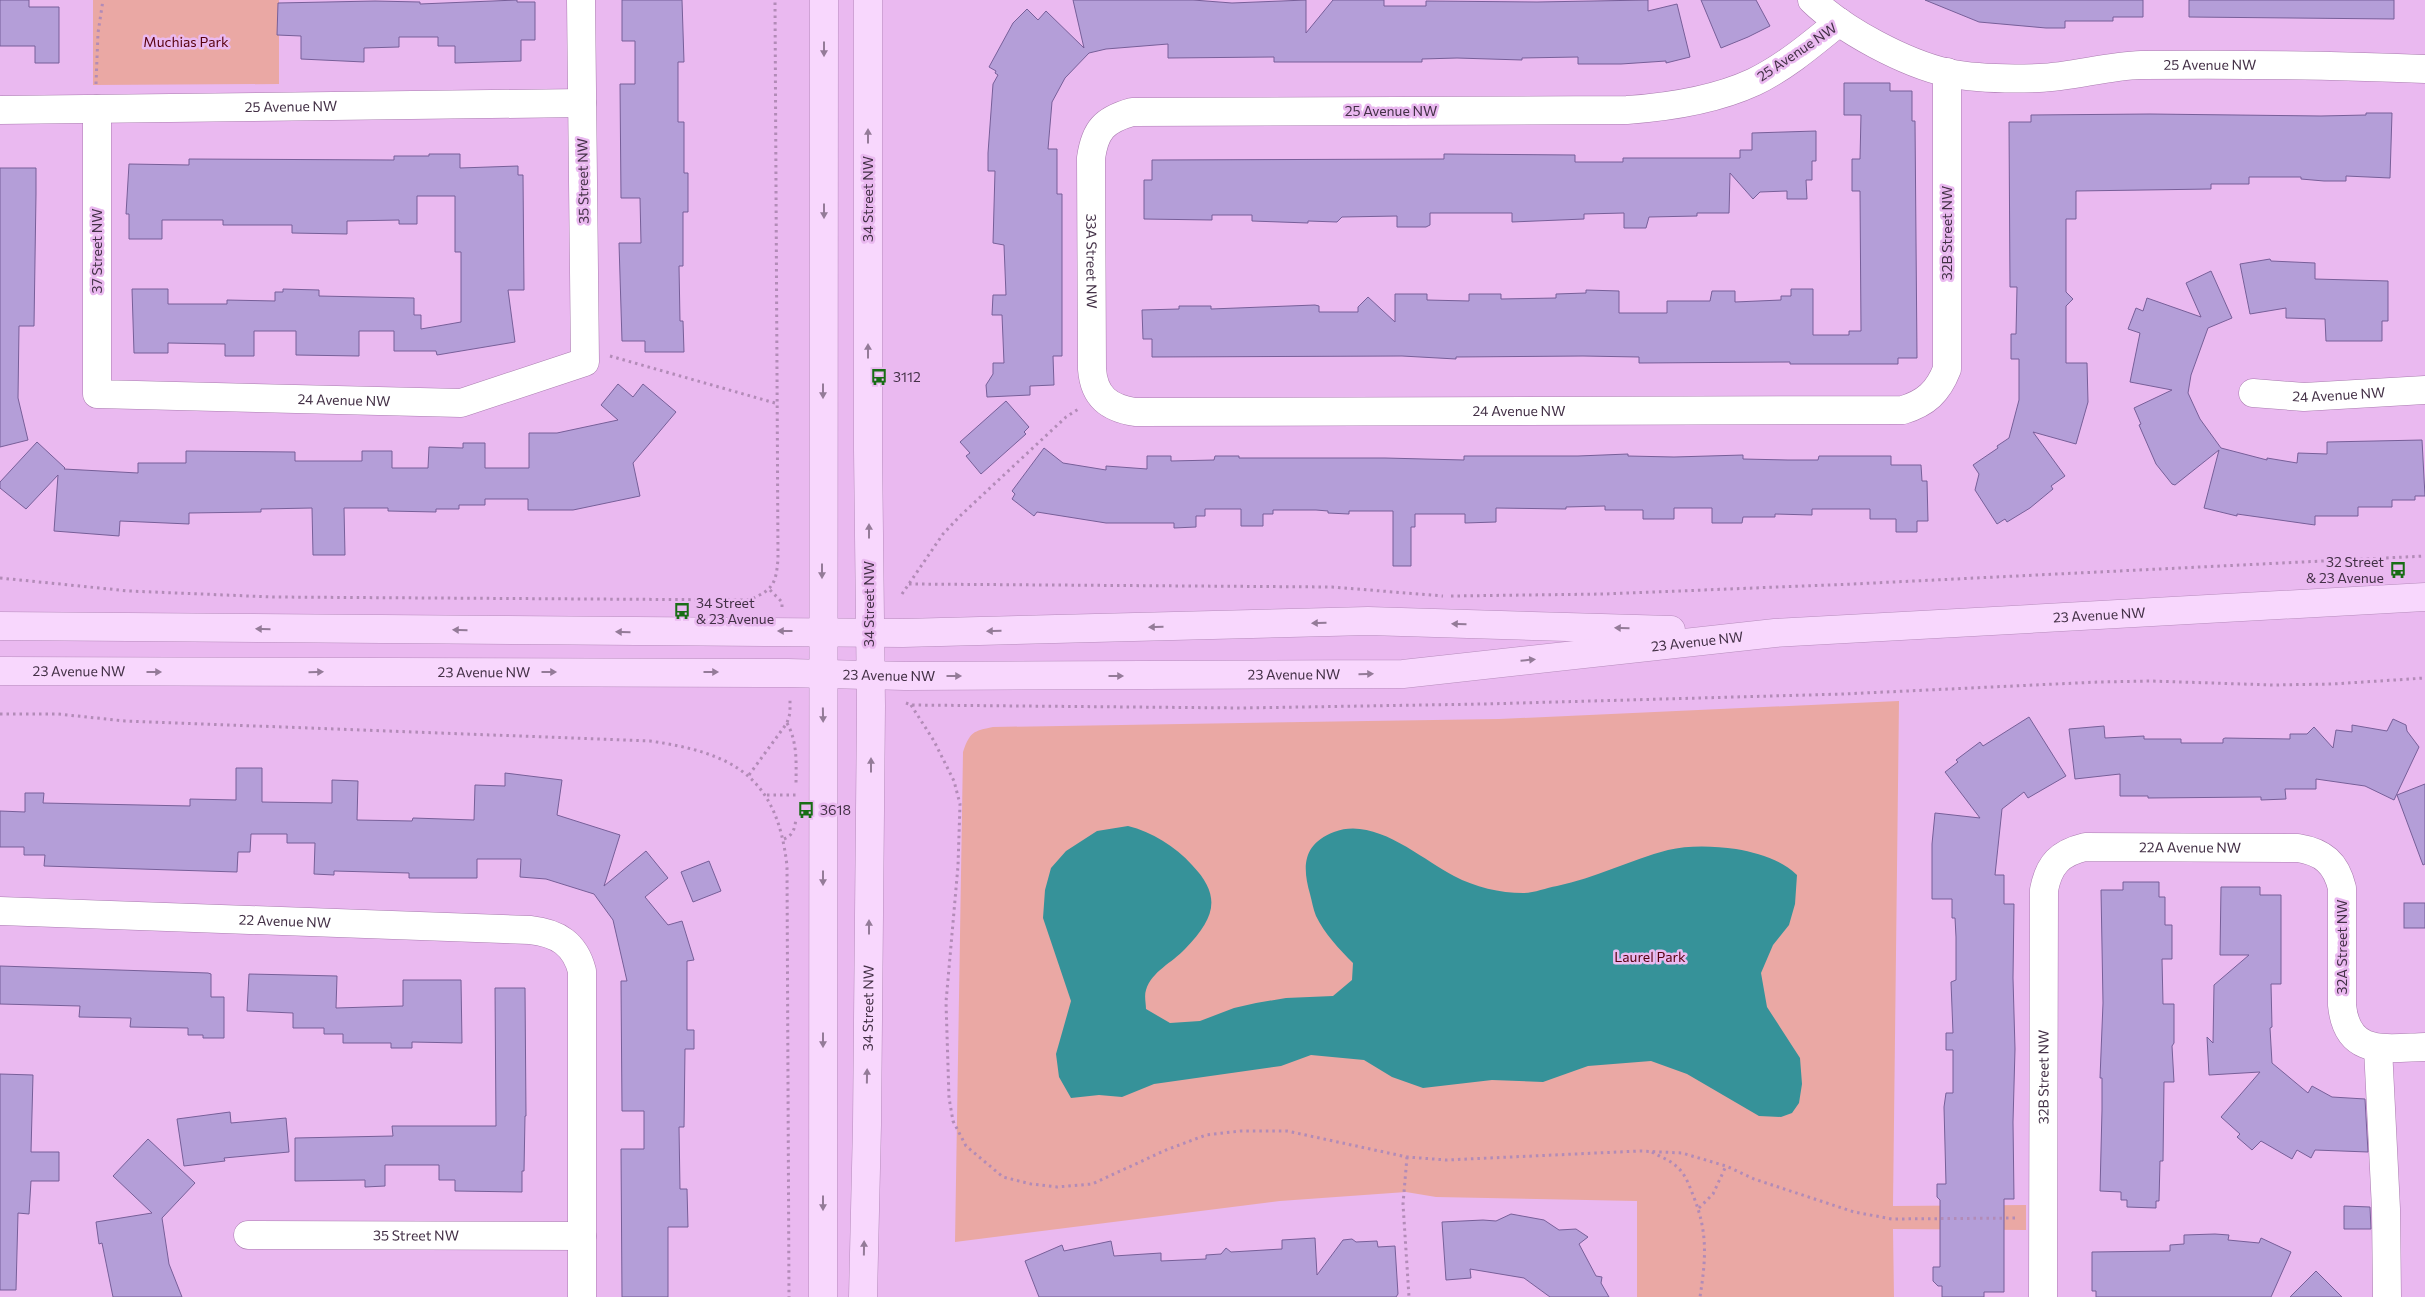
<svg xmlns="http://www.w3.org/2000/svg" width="2425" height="1297" font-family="Commissioner,sans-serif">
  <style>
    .green { fill: #eaa8a4 }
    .water { fill: #369299 }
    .building { fill: #b49ed8; stroke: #775f99 }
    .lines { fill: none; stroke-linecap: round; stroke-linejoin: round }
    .minor-casing { stroke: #a97baf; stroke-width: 29 }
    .major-casing { stroke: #b68cbc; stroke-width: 29 }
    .path { stroke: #b28bb7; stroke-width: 3; stroke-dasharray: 2.5 4; stroke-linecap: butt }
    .minor { stroke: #fff; stroke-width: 28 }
    .major { stroke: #f8d7fd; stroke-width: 28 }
    .oneway { fill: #947b98 }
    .labels { text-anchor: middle; stroke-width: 5; stroke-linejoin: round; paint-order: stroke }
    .park-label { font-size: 14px; fill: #57010d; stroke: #eab9f0 }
    .street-label { font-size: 14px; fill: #433046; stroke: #eab9f0 }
    .poi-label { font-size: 14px; fill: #433046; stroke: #eab9f0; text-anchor: start }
  </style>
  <rect width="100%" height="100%" fill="#eab9f0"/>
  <g class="green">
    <polygon points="93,0 279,0 279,84 93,85"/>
    <path d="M1899 701 1893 1206 2026 1205V1230L1893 1229 1894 1297H1637V1201L1436 1197 1406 1192 1280 1201 955 1242 963 752C970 732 973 731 993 727L1499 719Z"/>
  </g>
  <path class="water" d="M1128 826C1152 832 1175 846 1192 865 1223 897 1214 919 1185 949 1172 963 1152 971 1146 990 1144 996 1146 1003 1146 1009L1170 1023 1200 1021 1234 1008 1256 1003 1286 998 1333 996 1352 980 1353 963C1340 950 1324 933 1316 916 1313 909 1312 901 1310 894 1302 866 1303 844 1334 832 1375 816 1421 859 1454 876 1475 887 1500 893 1523 893 1534 893 1546 888 1557 886 1595 878 1630 860 1668 850 1689 845 1714 846 1736 849 1758 853 1780 859 1797 875L1795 904 1789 925 1773 945 1761 973 1767 1007 1800 1058 1802 1084 1799 1103 1792 1113 1781 1117 1759 1116 1687 1074 1651 1061 1588 1066 1543 1082 1492 1080 1423 1088 1392 1077 1364 1060 1311 1055 1281 1066 1154 1084 1122 1097 1099 1095 1071 1098 1059 1077 1056 1054 1071 1001 1043 918 1045 890 1051 868 1066 851 1097 831Z"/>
  <g class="building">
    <polygon points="0,0 29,0 29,7 59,7 59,63 35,63 35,46 0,46"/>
    <polygon points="517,0 517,2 535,2 535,40 521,40 521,61 455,63 455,46 438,46 438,37 399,37 399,47 364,48 364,62 301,59 301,36 277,35 278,3 375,1 420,2 420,4"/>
    <polygon points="622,0 682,0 684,62 678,62 678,122 684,122 684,173 688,173 688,212 683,212 683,266 679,266 680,321 683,321 684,352 645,352 645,341 622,341 619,243 641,243 640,198 621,198 620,84 635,84 635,41 622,41"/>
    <polygon points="1073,0 1193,0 1232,3 1306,0 1306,33 1333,0 1384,0 1384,6 1426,6 1426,1 1537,2 1648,0 1648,11 1677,4 1690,57 1666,63 1666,61 1621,64 1578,64 1578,57 1522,58 1522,60 1457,58 1422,59 1422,62 1274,62 1274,57 1168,58 1168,44 1106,49 1089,53 1065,78 1052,102 1048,149 1057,149 1057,194 1062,194 1062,356 1053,356 1054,385 1030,386 1030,395 987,397 986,385 993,374 993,363 1004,363 1002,315 992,315 993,295 1006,295 1004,245 993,243 995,171 988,171 988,153 993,84 998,75 995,73 996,71 989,67 1013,23 1027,9 1038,20 1046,11 1084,48"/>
    <polygon points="1701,0 1756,0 1770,26 1748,37 1721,48"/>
    <polygon points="1925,0 2143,0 2143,17 2113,17 2113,21 2065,21 2065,28 2046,28 1979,22"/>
    <polygon points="2189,0 2394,0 2394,19 2189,17"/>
    <polygon points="1844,83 1890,83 1890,91 1912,91 1912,121 1915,121 1917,358 1898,358 1898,364 1790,364 1790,362 1639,363 1639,357 1583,356 1456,357 1456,359 1402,356 1152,357 1152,339 1143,339 1142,310 1179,309 1179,306 1211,306 1211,309 1315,305 1319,306 1319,312 1358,312 1358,307 1368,297 1395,322 1395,294 1427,294 1427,300 1469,301 1469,294 1501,294 1501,299 1556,298 1556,294 1586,293 1586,290 1619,291 1619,313 1667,313 1667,301 1710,301 1712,291 1735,291 1735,302 1781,300 1781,296 1791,296 1791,289 1813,289 1813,335 1849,335 1849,331 1861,331 1860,191 1852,191 1852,159 1860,159 1861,115 1844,115"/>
    <polygon points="2366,113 2392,113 2390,178 2346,176 2346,181 2324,181 2301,179 2301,177 2249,177 2249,184 2211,184 2211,189 2076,191 2076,219 2066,219 2066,292 2073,299 2066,306 2066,363 2087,363 2088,402 2076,444 2033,432 2065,476 2051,486 2053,489 2030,508 2007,522 2005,519 1997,524 1975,490 1979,474 1973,465 1998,448 1997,446 2009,438 2019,400 2019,359 2011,359 2011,334 2016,334 2017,287 2010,287 2009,122 2031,122 2031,115 2150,114 2321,116 2366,115"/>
    <polygon points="1816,131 1816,161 1812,161 1812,180 1806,180 1807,199 1787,199 1787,191 1760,192 1753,199 1730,173 1729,213 1697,213 1697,216 1649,217 1646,228 1624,228 1624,213 1584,214 1584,219 1512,222 1512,213 1430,213 1430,225 1426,227 1397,227 1397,216 1342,217 1337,222 1308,221 1308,223 1252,221 1252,215 1212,215 1212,220 1144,219 1144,180 1152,180 1152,160 1444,159 1444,154 1575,155 1575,162 1623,162 1623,158 1740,158 1740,150 1752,150 1752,133"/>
    <polygon points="429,154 460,154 460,168 518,166 518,175 523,175 524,290 508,290 515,342 437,355 436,351 394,351 394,331 359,331 359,356 296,355 296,331 254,331 254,356 225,356 225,344 168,343 168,353 134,353 132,289 168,289 168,304 227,304 227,300 275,301 275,292 283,292 283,289 319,290 319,296 414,298 414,315 421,315 421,329 461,322 461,252 455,252 455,196 417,196 417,224 399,224 399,220 347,221 347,234 292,233 292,225 223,225 223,220 162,220 162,239 129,239 129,214 126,214 129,164 189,165 189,159 394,160 394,156 429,156"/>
    <polygon points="0,168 36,168 36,194 34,326 19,326 18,398 28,440 0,447"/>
    <polygon points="2270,259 2271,261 2315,263 2315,279 2388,281 2388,321 2382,321 2382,341 2326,341 2325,319 2286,318 2286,308 2250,314 2240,264"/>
    <polygon points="2211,271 2232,318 2208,328 2191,375 2188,393 2200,419 2221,448 2267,460 2267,458 2297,463 2298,453 2327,454 2327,442 2422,440 2425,496 2415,496 2415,500 2392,500 2392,507 2358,507 2358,516 2315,516 2315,525 2237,514 2237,516 2204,508 2219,450 2175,485 2172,484 2156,464 2139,425 2141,424 2134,408 2172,390 2130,382 2140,333 2128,329 2136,308 2143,311 2147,298 2201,317 2186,283"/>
    <polygon points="618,384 633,397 643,384 676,412 633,463 640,496 573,510 528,510 528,499 485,499 485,505 459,505 459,509 436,509 436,512 388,511 388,508 344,508 345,555 313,555 312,508 261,509 261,512 189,513 189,524 120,521 119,536 54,531 58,475 26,509 0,488 0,482 37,442 65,468 64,469 138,473 138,463 186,463 186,451 295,452 295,461 362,461 362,451 392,451 392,468 428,468 429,447 463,448 463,443 485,443 485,468 529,468 529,433 557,433 618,420 601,405"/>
    <polygon points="1006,401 1029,427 1024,432 1026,434 981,474 966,456 970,453 960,442"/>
    <polygon points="1044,448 1063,463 1106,470 1106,466 1147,469 1147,456 1171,456 1171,461 1214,460 1215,456 1239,456 1239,458 1385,458 1464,460 1464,456 1578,456 1628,454 1628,456 1674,457 1743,455 1743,459 1788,460 1818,460 1819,456 1891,456 1891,465 1921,465 1922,481 1927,481 1928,521 1917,521 1917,532 1896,532 1896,519 1870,519 1870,509 1812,509 1812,515 1775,514 1775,517 1743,517 1742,523 1712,523 1712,508 1674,508 1674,519 1643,519 1643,510 1605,510 1605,506 1566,507 1566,509 1496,508 1496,522 1465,523 1465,514 1415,514 1415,527 1411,527 1411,566 1393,566 1393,511 1349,511 1349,514 1328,513 1328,511 1316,510 1273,510 1273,514 1263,514 1263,526 1241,526 1241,509 1205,509 1205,516 1196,516 1196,527 1174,528 1174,523 1106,523 1037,512 1034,516 1012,499 1015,494 1012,491"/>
    <polygon points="2029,717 2066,776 2028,798 2024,792 2002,809 1995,875 2004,875 2004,904 2014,904 2013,978 2015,1049 2013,1122 2014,1199 2004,1199 2004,1292 1984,1292 1984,1297 1942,1297 1942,1286 1938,1286 1933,1281 1933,1267 1940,1267 1940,1200 1937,1197 1937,1184 1946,1184 1944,1107 1946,1093 1953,1093 1953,1050 1946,1050 1946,1033 1953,1033 1951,982 1956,980 1956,937 1955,918 1952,918 1952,899 1932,899 1932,844 1935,813 1980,818 1945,772 1958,762 1956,760 1980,742 1983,746"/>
    <polygon points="2393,719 2406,725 2407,731 2419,747 2394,800 2365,786 2316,779 2316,789 2285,789 2286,799 2261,800 2261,797 2148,798 2148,796 2120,796 2120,774 2075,779 2069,729 2104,726 2105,738 2144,736 2144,739 2181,739 2181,743 2223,743 2223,739 2225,738 2290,739 2290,734 2307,734 2314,727 2333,748 2336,730 2352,732 2352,725 2387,731"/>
    <polygon points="236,768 262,768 262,802 332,803 332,780 358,781 357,820 412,821 413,818 474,820 475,785 505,786 505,773 562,780 557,815 620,835 604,886 646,851 668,878 645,897 668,925 682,921 694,960 687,961 687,1030 694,1030 694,1049 685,1049 684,1127 679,1127 680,1189 687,1189 688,1227 668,1227 668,1297 622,1297 621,1149 644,1149 644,1111 622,1111 621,981 627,981 613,920 594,894 546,879 520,877 521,859 477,859 477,878 409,878 409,873 334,871 334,875 314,874 315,843 287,843 287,834 251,834 250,852 238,852 237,872 44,866 45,855 24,855 24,847 0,847 0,811 25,812 25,793 44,793 43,803 190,806 190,799 236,800"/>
    <polygon points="2425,784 2425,864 2423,865 2397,795"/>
    <polygon points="709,861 721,891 693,902 681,872"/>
    <polygon points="2123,882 2159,882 2159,897 2165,897 2165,925 2172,925 2172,959 2162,959 2163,1004 2174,1004 2174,1043 2172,1046 2174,1082 2164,1082 2163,1161 2160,1161 2159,1201 2156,1201 2156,1208 2127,1207 2127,1200 2121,1200 2121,1192 2100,1191 2102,1110 2102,1078 2100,1078 2103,1003 2101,890 2123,890"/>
    <polygon points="2221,887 2260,887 2260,895 2281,895 2281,984 2271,984 2272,1027 2270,1028 2272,1063 2308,1093 2312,1086 2332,1097 2365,1099 2368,1152 2315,1150 2311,1158 2297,1150 2292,1159 2261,1141 2252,1150 2237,1137 2240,1134 2221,1117 2260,1072 2209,1075 2207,1037 2213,1043 2214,985 2249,955 2220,955"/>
    <rect x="2404" y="903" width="21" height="25"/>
    <polygon points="0,966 208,973 211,974 211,997 224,997 224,1038 203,1038 203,1035 188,1035 188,1028 130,1027 131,1018 79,1017 80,1006 0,1004"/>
    <polygon points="249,974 337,976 336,1008 403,1006 403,980 461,980 462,1043 412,1042 412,1048 391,1048 391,1043 343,1043 343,1034 324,1034 324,1028 293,1028 293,1013 247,1011"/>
    <polygon points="495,988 525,988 526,1116 525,1116 524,1171 522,1171 522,1192 455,1191 455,1180 439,1180 439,1165 385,1165 385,1186 365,1187 365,1180 295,1181 295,1138 393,1136 392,1126 496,1126"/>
    <polygon points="0,1074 33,1075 31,1152 59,1152 59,1181 31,1181 29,1214 18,1213 16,1290 0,1290"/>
    <polygon points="230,1112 231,1123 286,1118 289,1152 224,1158 225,1161 184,1166 177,1119"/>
    <polygon points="148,1139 195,1183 162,1218 169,1264 182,1297 113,1297 102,1243 99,1244 96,1222 152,1213 113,1176"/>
    <polygon points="2344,1206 2370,1207 2371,1229 2344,1229"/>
    <polygon points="1511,1214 1544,1220 1559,1230 1576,1229 1588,1237 1579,1244 1596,1276 1602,1277 1601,1283 1609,1297 1550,1297 1524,1278 1470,1269 1471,1278 1446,1280 1442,1222 1483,1220 1496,1221"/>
    <polygon points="2215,1234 2229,1235 2228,1240 2259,1243 2261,1238 2291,1252 2271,1297 2096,1297 2096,1291 2092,1291 2092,1252 2170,1251 2170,1245 2184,1244 2184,1235"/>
    <polygon points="1315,1238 1317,1275 1343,1240 1352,1239 1356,1242 1377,1241 1378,1247 1395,1246 1398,1294 1396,1297 1039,1297 1025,1261 1062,1245 1064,1251 1111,1241 1114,1256 1161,1253 1161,1261 1206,1259 1206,1255 1221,1254 1226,1248 1231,1252 1282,1249 1282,1240"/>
    <polygon points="2316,1271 2342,1297 2290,1297"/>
  </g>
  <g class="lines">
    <g class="minor-casing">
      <g id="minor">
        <path id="s1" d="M1812 0C1844 31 1905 63 1948 73 1977 79 2010 79 2039 78 2073 77 2106 66 2141 65 2235 64 2330 65 2425 69"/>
        <path id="s2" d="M1839 22C1812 44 1785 67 1754 82 1715 100 1670 107 1627 110L1132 112C1104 120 1095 130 1091 158L1092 369C1094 397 1109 408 1135 412L1903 410C1926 403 1938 392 1947 369V72"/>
        <path id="s3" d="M97 109V394L461 403 585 362 581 0"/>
        <path id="s4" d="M0 110 582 103"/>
        <path id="s5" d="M2253 393 2304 397 2425 390"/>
        <path id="s6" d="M0 911 530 930C558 933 575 944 582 971V1297"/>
        <polyline points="2378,1048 2386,1209 2387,1297"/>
        <path id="s7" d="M248 1235 582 1236"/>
        <path id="s8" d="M2043 1297 2044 890C2049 864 2060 853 2085 847L2298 848C2323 852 2336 863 2342 888V1005C2347 1057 2386 1048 2425 1047"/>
      </g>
    </g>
    <g class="major-casing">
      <g id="major">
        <polyline points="0,626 903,633 1368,621 1671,630"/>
        <path id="s9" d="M0 671 788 673 905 676 1403 674 1775 633 2425 597"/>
        <polyline points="823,1297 824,0"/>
        <path id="s10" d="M863 1297 867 1125 871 706 868 450V0"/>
      </g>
    </g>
    <g class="path">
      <polyline points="96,84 98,33 103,0"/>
      <polyline points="610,356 775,403"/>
      <path d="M0 578 129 591 273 597 749 600C773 590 776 584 778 559L775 0"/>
      <polyline points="909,584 1332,587 1443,596"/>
      <polyline points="770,590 782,602 782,607"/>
      <polyline points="902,594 943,534 960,516 1066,417 1080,408"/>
      <polyline points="1451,596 1604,594 1853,584 2425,556"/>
      <polyline points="906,703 911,705 1241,708 1484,704 1843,694 2098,682 2150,681 2273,685 2333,684 2425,678"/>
      <polyline points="911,705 934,741 954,781 960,804 958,866 946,1002 949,1098 953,1121 966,1146 1003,1177 1031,1184 1057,1187 1092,1184 1166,1150 1206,1135 1241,1131 1287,1131 1407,1157 1446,1160 1640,1151 1682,1153 1726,1166 1754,1179 1854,1212 1892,1219 2019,1218"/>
      <path d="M0 714H58L125 721 650 741C733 753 777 776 787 866L789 1297"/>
      <path d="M787 723C798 743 796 764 796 786"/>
      <polyline points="749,775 787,723 790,713 790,698"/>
      <polyline points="767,795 796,795"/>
      <path d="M784 839C794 835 795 827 796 818"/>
      <path d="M1652 1152C1660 1157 1670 1160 1676 1166 1685 1173 1689 1185 1693 1195 1708 1232 1706 1258 1700 1297"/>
      <polyline points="1407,1157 1403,1204 1409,1297"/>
      <polyline points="1699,1208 1713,1194 1726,1166"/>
    </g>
    <use href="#minor" class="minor"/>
    <use href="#major" class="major"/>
  </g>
  <defs><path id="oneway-solid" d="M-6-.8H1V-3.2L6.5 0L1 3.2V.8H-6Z" transform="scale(1.25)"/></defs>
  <g class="oneway">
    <use href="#oneway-solid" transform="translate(824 49) rotate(90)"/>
    <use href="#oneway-solid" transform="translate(868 136) rotate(-90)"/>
    <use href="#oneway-solid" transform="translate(824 211) rotate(90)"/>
    <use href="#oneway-solid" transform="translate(868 351) rotate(-90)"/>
    <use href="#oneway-solid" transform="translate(823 391) rotate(90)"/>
    <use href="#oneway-solid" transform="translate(869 531) rotate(-90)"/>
    <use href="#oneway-solid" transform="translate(822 571) rotate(90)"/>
    <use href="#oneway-solid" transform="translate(1319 623) rotate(179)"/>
    <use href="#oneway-solid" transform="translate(1459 624) rotate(-178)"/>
    <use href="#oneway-solid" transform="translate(1156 627) rotate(179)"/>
    <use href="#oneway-solid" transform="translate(1622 628) rotate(-178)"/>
    <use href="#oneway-solid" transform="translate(263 629) rotate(-179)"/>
    <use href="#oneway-solid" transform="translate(460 630) rotate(-179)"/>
    <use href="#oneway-solid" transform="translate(785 631) rotate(180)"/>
    <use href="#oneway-solid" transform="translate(994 631) rotate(179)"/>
    <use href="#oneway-solid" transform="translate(623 632) rotate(-179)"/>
    <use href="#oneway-solid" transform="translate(1528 660) rotate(-6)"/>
    <use href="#oneway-solid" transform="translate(154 672)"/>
    <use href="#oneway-solid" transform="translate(316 672) rotate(-1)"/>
    <use href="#oneway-solid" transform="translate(549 672)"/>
    <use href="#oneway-solid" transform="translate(711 672)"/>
    <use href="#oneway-solid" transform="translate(1366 674) rotate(-1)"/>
    <use href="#oneway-solid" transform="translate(954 676)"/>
    <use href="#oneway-solid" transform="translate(1116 676)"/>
    <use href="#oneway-solid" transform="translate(823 715) rotate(89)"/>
    <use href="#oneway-solid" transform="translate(871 765) rotate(-90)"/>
    <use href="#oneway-solid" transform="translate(823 878) rotate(90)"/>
    <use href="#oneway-solid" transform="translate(869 927) rotate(-90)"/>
    <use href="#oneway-solid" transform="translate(823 1040) rotate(90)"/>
    <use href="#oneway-solid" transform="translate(867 1076) rotate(-89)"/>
    <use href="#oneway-solid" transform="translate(823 1203) rotate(90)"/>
    <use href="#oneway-solid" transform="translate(864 1248) rotate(-89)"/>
  </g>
  <defs>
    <g id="bus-bare" transform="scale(1.35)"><path d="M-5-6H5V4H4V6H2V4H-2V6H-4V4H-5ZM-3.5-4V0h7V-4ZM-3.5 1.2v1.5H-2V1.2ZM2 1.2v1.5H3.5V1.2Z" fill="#186d15" stroke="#eab9f0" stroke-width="2.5" paint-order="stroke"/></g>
  </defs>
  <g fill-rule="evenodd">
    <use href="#bus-bare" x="879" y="377"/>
    <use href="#bus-bare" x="2398" y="570"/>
    <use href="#bus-bare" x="682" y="611"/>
    <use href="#bus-bare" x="806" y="810"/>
  </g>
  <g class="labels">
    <g class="park-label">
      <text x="186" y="47">Muchias Park</text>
      <text x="1650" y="962">Laurel Park</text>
    </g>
    <g class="street-label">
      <text transform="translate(1797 52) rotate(-34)" y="5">25 Avenue NW</text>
      <text dy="5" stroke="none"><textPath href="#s1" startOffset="419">25 Avenue NW</textPath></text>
      <text dy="5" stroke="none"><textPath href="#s4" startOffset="291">25 Avenue NW</textPath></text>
      <text x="1391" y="116">25 Avenue NW</text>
      <text transform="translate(583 181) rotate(-91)" y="5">35 Street NW</text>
      <text transform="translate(868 199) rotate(-90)" y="5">34 Street NW</text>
      <text transform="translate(1947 233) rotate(-90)" y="5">32B Street NW</text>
      <text transform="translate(97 251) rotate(-90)" y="5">37 Street NW</text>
      <text dy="5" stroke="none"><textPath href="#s2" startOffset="900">33A Street NW</textPath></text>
      <text dy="5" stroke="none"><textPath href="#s5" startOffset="86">24 Avenue NW</textPath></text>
      <text dy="5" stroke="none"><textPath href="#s3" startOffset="532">24 Avenue NW</textPath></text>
      <text dy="5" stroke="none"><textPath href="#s2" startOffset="1459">24 Avenue NW</textPath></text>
      <text transform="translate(869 604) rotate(-90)" y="5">34 Street NW</text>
      <text dy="5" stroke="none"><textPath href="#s9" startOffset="2102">23 Avenue NW</textPath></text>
      <text dy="5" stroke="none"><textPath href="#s9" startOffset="1699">23 Avenue NW</textPath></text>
      <text dy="5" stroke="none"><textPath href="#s9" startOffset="79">23 Avenue NW</textPath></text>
      <text dy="5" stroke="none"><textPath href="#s9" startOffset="484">23 Avenue NW</textPath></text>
      <text dy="5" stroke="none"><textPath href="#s9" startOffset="889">23 Avenue NW</textPath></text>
      <text dy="5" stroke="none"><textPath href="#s9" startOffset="1294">23 Avenue NW</textPath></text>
      <text dy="5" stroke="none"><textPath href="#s8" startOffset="576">22A Avenue NW</textPath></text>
      <text dy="5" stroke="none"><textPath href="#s6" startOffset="285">22 Avenue NW</textPath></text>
      <text transform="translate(2342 947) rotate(-90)" y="5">32A Street NW</text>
      <text dy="5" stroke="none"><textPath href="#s10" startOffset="289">34 Street NW</textPath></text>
      <text dy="5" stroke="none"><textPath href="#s8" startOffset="220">32B Street NW</textPath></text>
      <text dy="5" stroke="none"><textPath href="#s7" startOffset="168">35 Street NW</textPath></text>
    </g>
    <g class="poi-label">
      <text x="893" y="382">3112</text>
      <text x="2384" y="567" text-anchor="end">32 Street<tspan x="2384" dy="16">&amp; 23 Avenue</tspan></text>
      <text x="696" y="608">34 Street<tspan x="696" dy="16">&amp; 23 Avenue</tspan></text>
      <text x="820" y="815">3618</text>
    </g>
  </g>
</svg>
